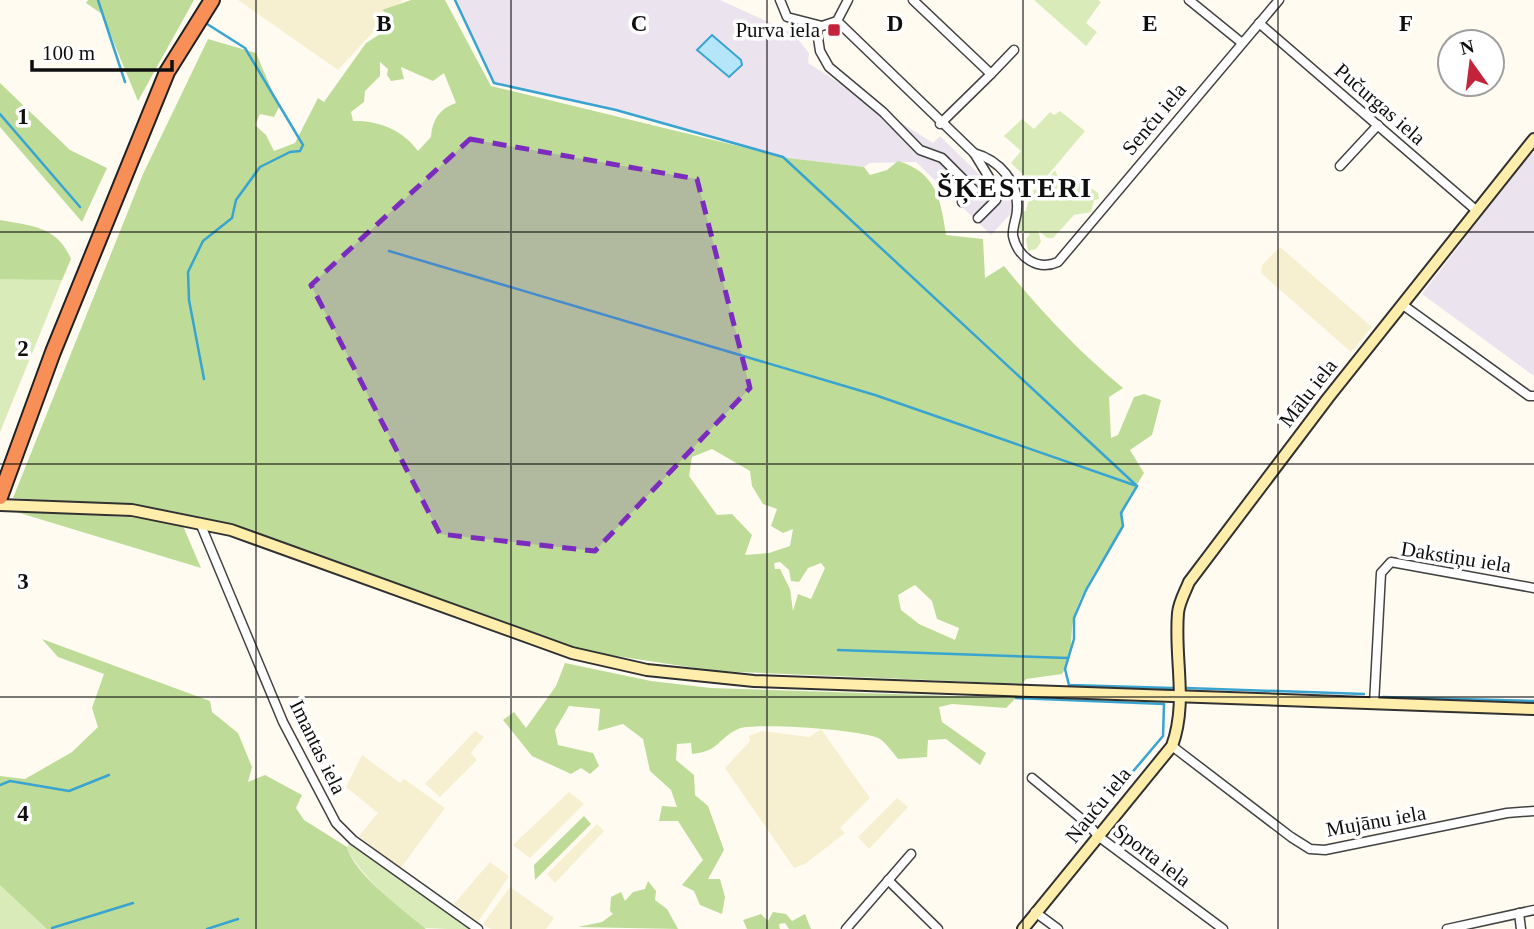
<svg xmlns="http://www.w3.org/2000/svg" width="1534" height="929" font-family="'Times New Roman',serif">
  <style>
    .industrial { fill: #ebe3ed }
    .farmland { fill: #f6efd0 }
    .green { fill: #d8ebb9 }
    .forest { fill: #bedc98; fill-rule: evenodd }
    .water { fill: #b4e5f8; stroke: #39a4d0; stroke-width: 2 }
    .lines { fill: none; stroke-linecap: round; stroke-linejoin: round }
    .stream { stroke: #39a4d0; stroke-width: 2.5 }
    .street-casing { stroke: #424242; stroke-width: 11 }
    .secondary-casing { stroke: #313131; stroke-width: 14 }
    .highway-casing { stroke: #202020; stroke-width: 18 }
    .street { stroke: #fff; stroke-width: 8 }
    .secondary { stroke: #ffedac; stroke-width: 10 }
    .highway { stroke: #f78f56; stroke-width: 14 }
    .marked { fill: #7b2cbf; fill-opacity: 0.2; stroke: #7b2cbf; stroke-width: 5; stroke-dasharray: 14 9; stroke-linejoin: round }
    .grid { fill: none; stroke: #0f0f0f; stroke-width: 2; stroke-opacity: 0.55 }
    .poi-dot { fill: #c3233b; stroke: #fff; stroke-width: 2.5 }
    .labels { text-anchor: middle; stroke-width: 7; stroke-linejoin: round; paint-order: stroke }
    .poi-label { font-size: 21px; fill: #0f0f0f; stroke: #fff; text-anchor: end }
    .street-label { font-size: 21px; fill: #0f0f0f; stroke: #fff }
    .district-label { font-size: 28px; font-weight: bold; letter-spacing: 2px; fill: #0f0f0f; stroke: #fff }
    .grid-label { font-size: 23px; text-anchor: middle; font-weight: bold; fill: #0f0f0f; stroke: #fff; stroke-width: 7; stroke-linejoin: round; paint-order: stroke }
  </style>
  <rect width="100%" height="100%" fill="#fffbf1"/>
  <g class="industrial">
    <polygon points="455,0 720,0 793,33 809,53 808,63 933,143 940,136 996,191 1015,203 1011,208 1013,211 991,235 916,162 870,163 864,167 788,158 616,110 494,83"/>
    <polygon points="1534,153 1534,376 1422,294 1528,156"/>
  </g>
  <g class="farmland">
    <polygon points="238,0 403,0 338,70"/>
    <polygon points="1280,247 1372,327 1351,352 1261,273 1262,265"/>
    <polygon points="821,729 870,798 840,828 845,833 805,864 794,868 725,768 750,741 749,736 762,731 809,737"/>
    <polygon points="475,731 484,737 471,753 477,760 440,797 425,784"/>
    <polygon points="362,755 400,783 404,779 445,808 400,869 359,836 378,813 346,787"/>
    <polygon points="569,792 584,804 530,858 513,845"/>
    <polygon points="897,798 908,807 869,849 858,837"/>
    <polygon points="597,824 604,831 555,883 547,874"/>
    <polygon points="490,862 509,876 478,922 454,904"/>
    <polygon points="510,887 554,918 546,929 491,929 483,924"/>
  </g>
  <g class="green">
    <polygon points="1034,0 1098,0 1101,2 1086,23 1097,32 1086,46"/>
    <polygon points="1060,111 1085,131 1037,188 1011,163 1021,151 1004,136 1022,119 1034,129 1050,112 1054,115"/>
    <polygon points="1055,170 1060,182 1063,176 1074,176 1098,193 1099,199 1094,200 1091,212 1074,215 1053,238 1047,238 1038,230 1041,242 1036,249 1028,251 1026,239 1030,234 1020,232 1017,223 1021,212 1026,211 1028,202 1035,199 1033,190 1040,189"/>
    <polygon points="19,278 62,280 0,432 0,279"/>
    <path d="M350 843 473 929C460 929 436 929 424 928 405 918 352 866 347 847Z"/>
    <polygon points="0,883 52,929 0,929"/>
  </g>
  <g class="forest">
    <polygon points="88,0 194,0 138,101 102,14 86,3"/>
    <path d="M411 0H445L491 86 788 158 864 167 870 175 887 170 898 161C936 172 941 200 946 235L983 239 985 278 1004 266C1041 311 1078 351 1123 388L1109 397 1111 438 1118 435 1134 397 1144 394 1161 400 1152 435 1130 450 1144 473C1134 491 1119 504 1123 526 1107 554 1083 585 1074 617 1069 635 1075 656 1062 674L1026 679 1022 684 715 671 570 649 201 517 152 507 13 498 143 174 208 39 256 53 279 107 274 117 260 114 255 125 266 135 274 151 295 143 318 98 324 102 366 43 388 29 391 16 382 10ZM380 62 388 69 387 75 391 81 404 79 401 67 433 81 444 73 456 103C440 108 432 120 431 137L418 151C403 130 378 120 353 121L351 112 364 102 365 91 380 76ZM712 449 750 471 752 486 763 504 777 509 771 526 783 533 793 529 790 546 769 553 745 555 752 535 732 514 717 515 689 476 692 457ZM780 562 789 570 791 581 799 582 808 568 821 563 825 568 811 599 798 594 793 611 790 589 780 569H775L774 563ZM915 585 932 601 937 619 959 628 955 640 919 624 901 610 898 595Z"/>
    <polygon points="0,83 70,150 107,168 82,222 0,127"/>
    <path d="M0 220C32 226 57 226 71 259L62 280 0 279Z"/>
    <polygon points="13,511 147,518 183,526 201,568"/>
    <path d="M42 639 210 701 212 712 238 733 252 767 248 782 265 775 302 795 296 808 304 820 347 847C354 874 403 910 426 929H47L0 885V776L25 779 72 752 98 727 92 708 104 674 58 657Z"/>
    <path d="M565 663 651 681 711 688 1016 698 1006 708 952 704 939 707 942 722 986 753 980 765 946 739 928 740 927 757 898 759C893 753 887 744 880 739 866 730 753 722 738 729 717 739 720 751 692 754L691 743 677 744 676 760 694 775 695 795 708 806 724 850 708 879H720L725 897 722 914 700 905 694 891 682 885 703 860 678 821H659L662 806 677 807 671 790 650 771 643 739 623 724 598 731 600 709 569 706 555 730 558 745 593 753 599 766 590 774 581 768 571 774 532 756 503 720 514 712 526 728 556 686Z"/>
    <polygon points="584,816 591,824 535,880 534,865"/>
    <polygon points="648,881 656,891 655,900 667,909 678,929 578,927 602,922 613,914 610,911 611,897 621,892 625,901 633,892 645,889"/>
    <polygon points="773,912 786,914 792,921 805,914 811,929 789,929 785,923 779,924 780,929 747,929 743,920 761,914 768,921"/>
  </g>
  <polygon class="water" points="712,35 741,60 742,65 729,77 697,50"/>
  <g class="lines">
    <g class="stream">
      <polyline points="98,0 125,82"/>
      <polyline points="455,0 494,83 616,110 783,157 1137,486"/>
      <polyline points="0,114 80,207"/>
      <polyline points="389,251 875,395 1134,485"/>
      <polyline points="204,379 189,300 188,272 203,241 232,218 236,200 260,167 290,152 300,151 303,145 245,48 204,22"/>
      <polyline points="1137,486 1121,513 1123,526 1086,590 1074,618 1074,639 1065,669 1069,685 1172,688"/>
      <polyline points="838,650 1068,658"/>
      <polyline points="1186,688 1364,694"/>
      <polyline points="1383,697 1534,701"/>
      <polyline points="1016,698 1164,704 1163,736 1113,795"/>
      <polyline points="0,785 10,781 69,791 109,775"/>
      <polyline points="52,928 133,903"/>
      <polyline points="207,929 238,919"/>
    </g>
    <g class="street-casing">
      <g id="street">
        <polyline points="780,0 787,17 822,26 837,21 848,0"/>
        <polyline points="913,0 991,74 940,124"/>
        <polyline points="1189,0 1242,43"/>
        <polyline points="837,21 974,153 998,192 996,200 978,218"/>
        <polyline points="1259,23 1477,211"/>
        <polyline points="816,25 820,51 829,67 883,112 920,150 942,158 974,190 962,202"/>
        <polyline points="991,74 1014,50"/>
        <path d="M974 153C999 160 1019 182 1017 209 1017 218 1012 227 1013 236 1018 258 1038 271 1058 262L1279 0"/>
        <polyline points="1340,166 1378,125"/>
        <polyline points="1403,305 1529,396 1534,396"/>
        <polyline points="200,523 283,722 336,823 353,840 478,929"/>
        <polyline points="1374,704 1381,573 1391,562 1534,588"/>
        <polyline points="1172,746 1291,837 1310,849 1325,850 1507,813 1534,811"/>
        <polyline points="1032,778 1089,825 1098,836 1223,929"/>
        <polyline points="888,880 938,929"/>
        <polyline points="1035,912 1058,929"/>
        <polyline points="1519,913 1521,929"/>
        <polyline points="846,929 911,854"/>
        <polyline points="1447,929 1534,910"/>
      </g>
    </g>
    <g class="secondary-casing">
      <g id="secondary">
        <polyline points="0,505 132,510 231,530 572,653 647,670 754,681 1534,709"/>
        <path d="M1023 929 1172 746C1188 702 1174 659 1178 613 1179 602 1185 592 1189 582L1328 398 1534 139"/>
      </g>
    </g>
    <g class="highway-casing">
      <polyline id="highway" points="0,497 53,352 167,72 212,0"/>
    </g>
    <use href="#street" class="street"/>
    <use href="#secondary" class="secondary"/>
    <use href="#highway" class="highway"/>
  </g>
  <path class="marked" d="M470 139 697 179 750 388 595 551 440 534 311 285Z"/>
  <path class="grid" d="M256 0V929M511 0V929M767 0V929M1023 0V929M1278 0V929M0 232H1534M0 464H1534M0 697H1534"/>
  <rect class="poi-dot" x="827" y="23" width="14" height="14" rx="3.5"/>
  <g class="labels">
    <g class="poi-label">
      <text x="820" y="37">Purva iela</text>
    </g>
    <g class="street-label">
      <text transform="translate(1380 104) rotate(41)" y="7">Pučurgas iela</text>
      <text transform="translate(1154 119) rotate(-50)" y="7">Senču iela</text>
      <text transform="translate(1308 393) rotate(-52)" y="7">Mālu iela</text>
      <text transform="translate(1456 557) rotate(9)" y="7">Dakstiņu iela</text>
      <text transform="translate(318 747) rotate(64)" y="7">Imantas iela</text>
      <text transform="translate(1098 805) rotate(-51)" y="7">Nauču iela</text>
      <text transform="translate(1376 821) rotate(-10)" y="7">Mujānu iela</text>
      <text transform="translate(1152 855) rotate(37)" y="7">Sporta iela</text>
    </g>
    <g class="district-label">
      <text x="1015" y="197">ŠĶESTERI</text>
    </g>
  </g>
  <g class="grid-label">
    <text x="384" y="31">B</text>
    <text x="639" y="31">C</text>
    <text x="895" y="31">D</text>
    <text x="1150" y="31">E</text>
    <text x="1406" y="31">F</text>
    <text x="23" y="124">1</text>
    <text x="23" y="356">2</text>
    <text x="23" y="589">3</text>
    <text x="23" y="821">4</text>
  </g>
  <g transform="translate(1471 63) rotate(346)"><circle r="33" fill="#ffffff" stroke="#9f9f9f" stroke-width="2"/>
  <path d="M0-5L12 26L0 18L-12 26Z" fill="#c3233b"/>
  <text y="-10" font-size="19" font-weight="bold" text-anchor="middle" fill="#0f0f0f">N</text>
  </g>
  <path d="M32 60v10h140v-10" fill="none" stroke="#0f0f0f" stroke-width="3.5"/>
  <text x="42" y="60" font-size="21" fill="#0f0f0f" stroke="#ffffff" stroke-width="5" paint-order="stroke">100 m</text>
</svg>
